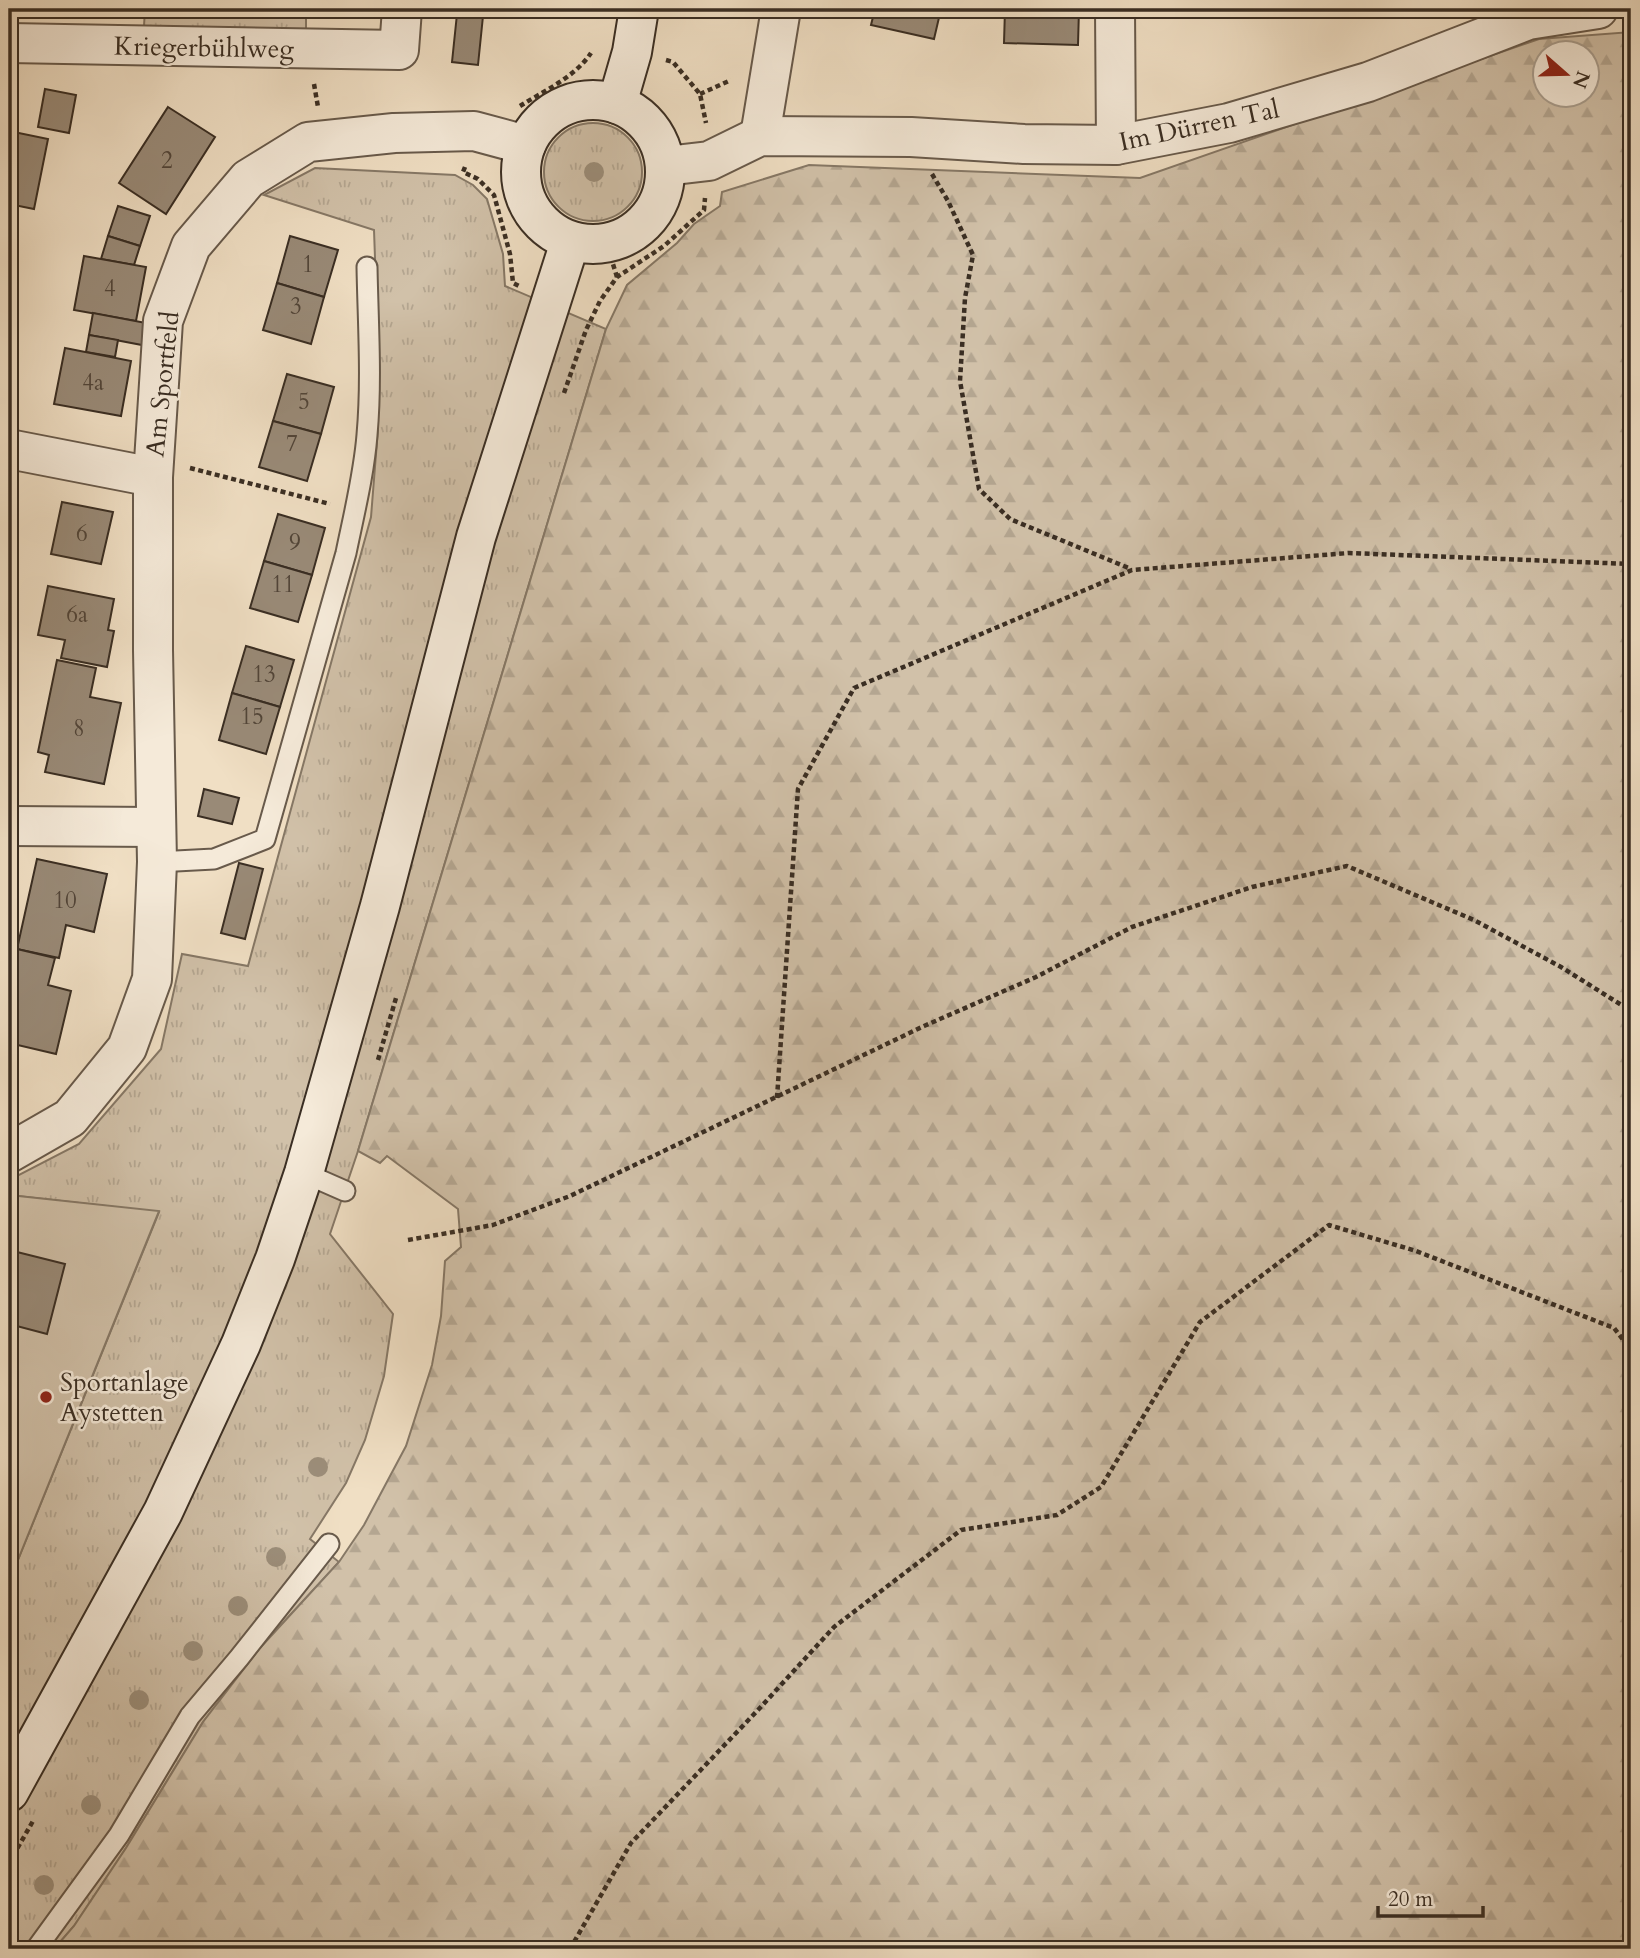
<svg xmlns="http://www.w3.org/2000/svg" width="1640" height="1958" font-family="Cardo,serif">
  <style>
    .grass { fill: url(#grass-tufts); stroke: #867866; stroke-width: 2 }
    .forest { fill: url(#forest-firs); stroke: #867866; stroke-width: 2; fill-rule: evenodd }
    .garden { fill: #d1c1a9; stroke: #867866; stroke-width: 2 }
    .building { fill: #998a77; stroke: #3a2e23; stroke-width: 2 }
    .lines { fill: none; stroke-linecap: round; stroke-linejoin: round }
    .service-casing { stroke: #685a4b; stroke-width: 23 }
    .minor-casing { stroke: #685a4b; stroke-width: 42 }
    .secondary-casing { stroke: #3a2e23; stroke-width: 42 }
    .path { stroke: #3a2e23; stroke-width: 4.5; stroke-dasharray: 5 3.5; stroke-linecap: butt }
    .service { stroke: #f5ead9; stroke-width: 19 }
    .minor { stroke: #f5ead9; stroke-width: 38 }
    .secondary { stroke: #f5ead9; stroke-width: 38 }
    .tree { fill: #9c8e7a }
    .poi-dot { fill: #8f2418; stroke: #f5ead9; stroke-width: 2.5 }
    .labels { text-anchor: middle; stroke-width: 5; stroke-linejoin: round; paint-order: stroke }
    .number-label { font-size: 23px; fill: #524538 }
    .street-label { font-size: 26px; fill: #3a2e23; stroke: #f5ead9 }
    .poi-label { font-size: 26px; fill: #3a2e23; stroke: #f5ead9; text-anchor: start }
  </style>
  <defs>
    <pattern id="grass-tufts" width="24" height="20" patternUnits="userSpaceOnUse" patternTransform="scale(1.75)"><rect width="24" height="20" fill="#d1c1a9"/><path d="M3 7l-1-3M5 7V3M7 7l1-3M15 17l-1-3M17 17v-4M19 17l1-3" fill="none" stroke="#b4a691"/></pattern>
    <pattern id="forest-firs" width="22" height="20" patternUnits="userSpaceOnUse" patternTransform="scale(1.75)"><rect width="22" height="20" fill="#d1c1a9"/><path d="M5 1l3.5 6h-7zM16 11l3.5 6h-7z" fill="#b4a691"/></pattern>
  </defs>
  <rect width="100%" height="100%" fill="#f0dfc4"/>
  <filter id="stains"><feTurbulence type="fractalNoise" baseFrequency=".00286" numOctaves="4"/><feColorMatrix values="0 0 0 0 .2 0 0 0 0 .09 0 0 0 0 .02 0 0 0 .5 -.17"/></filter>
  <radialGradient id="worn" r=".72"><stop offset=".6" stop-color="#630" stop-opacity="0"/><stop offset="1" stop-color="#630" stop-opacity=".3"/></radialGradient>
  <g class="grass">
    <polygon points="145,9 306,9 306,46 143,43"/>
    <circle cx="593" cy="172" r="49"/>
    <polygon points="315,168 455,175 473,185 487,199 503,254 505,286 606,329 358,1151 330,1234 393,1314 384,1376 365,1440 346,1483 310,1539 339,1562 260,1648 203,1722 126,1848 74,1926 54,1949 9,1949 9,1582 159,1212 9,1195 9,1180 79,1144 161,1049 182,954 248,966 371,517 378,429 378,341 374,230 264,195"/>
  </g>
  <path class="forest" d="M1631 32V1949H54L74 1926 126 1848 203 1722 260 1648 339 1562 364 1525 406 1446 432 1365 441 1316 445 1261 461 1247 458 1209 387 1156 380 1163 358 1151 606 329 627 285 677 243 694 224 720 206 722 192 809 165 1140 178 1539 39ZM1546 52H1588V94H1546Z"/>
  <polygon class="garden" points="9,1195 159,1211 9,1582"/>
  <g class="building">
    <polygon points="72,9 123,9 122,13"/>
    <polygon points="875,9 941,9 934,39 871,25"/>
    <polygon points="1005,9 1079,9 1078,45 1004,43"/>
    <polygon points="457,14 483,16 478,65 452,62"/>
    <polygon points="45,89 76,95 69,133 38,127"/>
    <polygon points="168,107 215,137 166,214 119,183"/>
    <polygon points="9,131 48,139 34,209 9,204"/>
    <polygon points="118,206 150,216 140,246 108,236"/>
    <polygon points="108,236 140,246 134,265 101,259"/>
    <polygon points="290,236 338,250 324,297 277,283"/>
    <polygon points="84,256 146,267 136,321 74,310"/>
    <polygon points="277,283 324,297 311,344 263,330"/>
    <polygon points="93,313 146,323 142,345 89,335"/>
    <polygon points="89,335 118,340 115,357 86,352"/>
    <polygon points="65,348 131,361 121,416 54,404"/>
    <polygon points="287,374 334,387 321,434 273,421"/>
    <polygon points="273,421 321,434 307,481 259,467"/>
    <polygon points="62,502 113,512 101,564 51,554"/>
    <polygon points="278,514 325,528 312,575 264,561"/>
    <polygon points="264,561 312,575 298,622 250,608"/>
    <polygon points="48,586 114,599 108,630 114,631 107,667 61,658 65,640 38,635"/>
    <polygon points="246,646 294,660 280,707 232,693"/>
    <polygon points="57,660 96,668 90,697 121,703 104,784 45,772 49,755 38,752"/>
    <polygon points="232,693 280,707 266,754 219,740"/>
    <polygon points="204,789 239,798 232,824 198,816"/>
    <polygon points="37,859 107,874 94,932 66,925 59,958 17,949"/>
    <polygon points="239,863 263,869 245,939 221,933"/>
    <polygon points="17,949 55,958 48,985 71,991 56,1054 9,1043 9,984"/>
    <polygon points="9,1250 65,1264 47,1334 9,1324"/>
  </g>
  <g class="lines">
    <g class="service-casing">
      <g id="service">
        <path d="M157 862 214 859 265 839 346 553C354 514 364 474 367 435 372 379 368 323 367 267"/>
        <polyline points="304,1173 345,1191"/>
        <polyline points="36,1949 119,1835 190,1716 239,1658 329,1544"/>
      </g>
    </g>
    <g class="minor-casing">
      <g id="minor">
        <polyline points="1115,9 1116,145"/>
        <polyline points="9,43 399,50 402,9"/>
        <polyline points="760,136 781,9"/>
        <polyline points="666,166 709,161 760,136 911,137 1024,144 1116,145 1229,123 1368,82 1528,20 1598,9"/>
        <polyline points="9,449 153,477"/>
        <polyline points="9,826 156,827"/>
        <polyline points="9,1153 70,1118 127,1048 152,979 157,862 153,650 153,477 163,321 191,246 248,179 308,142 394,133 474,131 526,145"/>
      </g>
    </g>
    <g class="secondary-casing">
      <g id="secondary">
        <circle cx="593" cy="172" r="72"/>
        <polyline points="617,104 632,52 639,9"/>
        <polyline points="9,1792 163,1512 241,1344 275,1259 304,1173 380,906 476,537 570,242"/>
      </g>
    </g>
    <g class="path">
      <polyline points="666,60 673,62 700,94 706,123"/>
      <polyline points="314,84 318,107"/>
      <polyline points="700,94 731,80"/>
      <path d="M520 106C544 91 575 77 591 53"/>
      <polyline points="465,167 463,172 478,179 494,195 510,254 513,283 519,286"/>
      <polyline points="932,174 948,201 973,255 965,298 960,381 979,489 1010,519 1131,569"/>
      <polyline points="608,248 617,277"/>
      <polyline points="564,393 586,330 600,301 617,277 664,246 704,210 705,198"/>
      <polyline points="190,468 330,504"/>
      <polyline points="378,1060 396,998"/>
      <polyline points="777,1098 798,789 854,688 1132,570 1349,553 1631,564"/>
      <polyline points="408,1240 493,1225 570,1196 924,1026 1036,977 1132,927 1252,887 1347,866 1474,920 1561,967 1631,1011"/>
      <polyline points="9,1863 33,1821"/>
      <polyline points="570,1949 631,1843 758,1710 834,1627 961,1530 1057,1515 1101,1487 1200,1322 1329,1225 1416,1251 1614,1328 1631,1350"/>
    </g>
    <use href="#service" class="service"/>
    <use href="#minor" class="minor"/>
    <use href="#secondary" class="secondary"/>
  </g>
  <g class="tree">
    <circle cx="594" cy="172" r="10"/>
    <circle cx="318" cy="1467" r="10"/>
    <circle cx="276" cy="1557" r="10"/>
    <circle cx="238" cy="1606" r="10"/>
    <circle cx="193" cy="1651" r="10"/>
    <circle cx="139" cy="1700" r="10"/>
    <circle cx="91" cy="1805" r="10"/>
    <circle cx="44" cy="1885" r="10"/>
  </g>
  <circle class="poi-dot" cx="46" cy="1397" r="7"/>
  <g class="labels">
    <g class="number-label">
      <text x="167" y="168">2</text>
      <text x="308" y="272">1</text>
      <text x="110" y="296">4</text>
      <text x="296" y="314">3</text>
      <text x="93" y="390">4a</text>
      <text x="304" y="409">5</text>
      <text x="292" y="451">7</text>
      <text x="82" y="541">6</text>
      <text x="295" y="550">9</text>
      <text x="283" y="592">11</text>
      <text x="77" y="622">6a</text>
      <text x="264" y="682">13</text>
      <text x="252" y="724">15</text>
      <text x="79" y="736">8</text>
      <text x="65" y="908">10</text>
    </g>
    <g class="street-label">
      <text transform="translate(204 47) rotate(1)" y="9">Kriegerbühlweg</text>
      <text transform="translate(1199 125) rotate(-12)" y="9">Im Dürren Tal</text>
      <text transform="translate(162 384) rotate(-84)" y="9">Am Sportfeld</text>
    </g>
    <g class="poi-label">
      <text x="60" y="1391">Sportanlage<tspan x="60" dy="30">Aystetten</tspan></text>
    </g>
  </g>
  <rect width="1640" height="1958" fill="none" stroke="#f0dfc4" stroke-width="35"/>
  <rect x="10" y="10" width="1619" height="1937" fill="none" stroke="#3a2e23" stroke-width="3.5"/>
  <rect x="18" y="18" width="1605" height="1923" fill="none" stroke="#3a2e23" stroke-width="2"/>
  <g transform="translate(1566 74) rotate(110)"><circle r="33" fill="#f5ead9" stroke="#aa9f90" stroke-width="2"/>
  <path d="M0-5L12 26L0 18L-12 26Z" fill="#8f2418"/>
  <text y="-10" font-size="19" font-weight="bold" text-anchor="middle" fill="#3a2e23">N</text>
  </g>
  <path d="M1378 1906v10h105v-10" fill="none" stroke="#3a2e23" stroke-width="3.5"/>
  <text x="1388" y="1906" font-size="21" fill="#3a2e23" stroke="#f5ead9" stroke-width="5" paint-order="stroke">20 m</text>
  <rect width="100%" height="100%" filter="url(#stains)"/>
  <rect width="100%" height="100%" fill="url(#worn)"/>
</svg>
